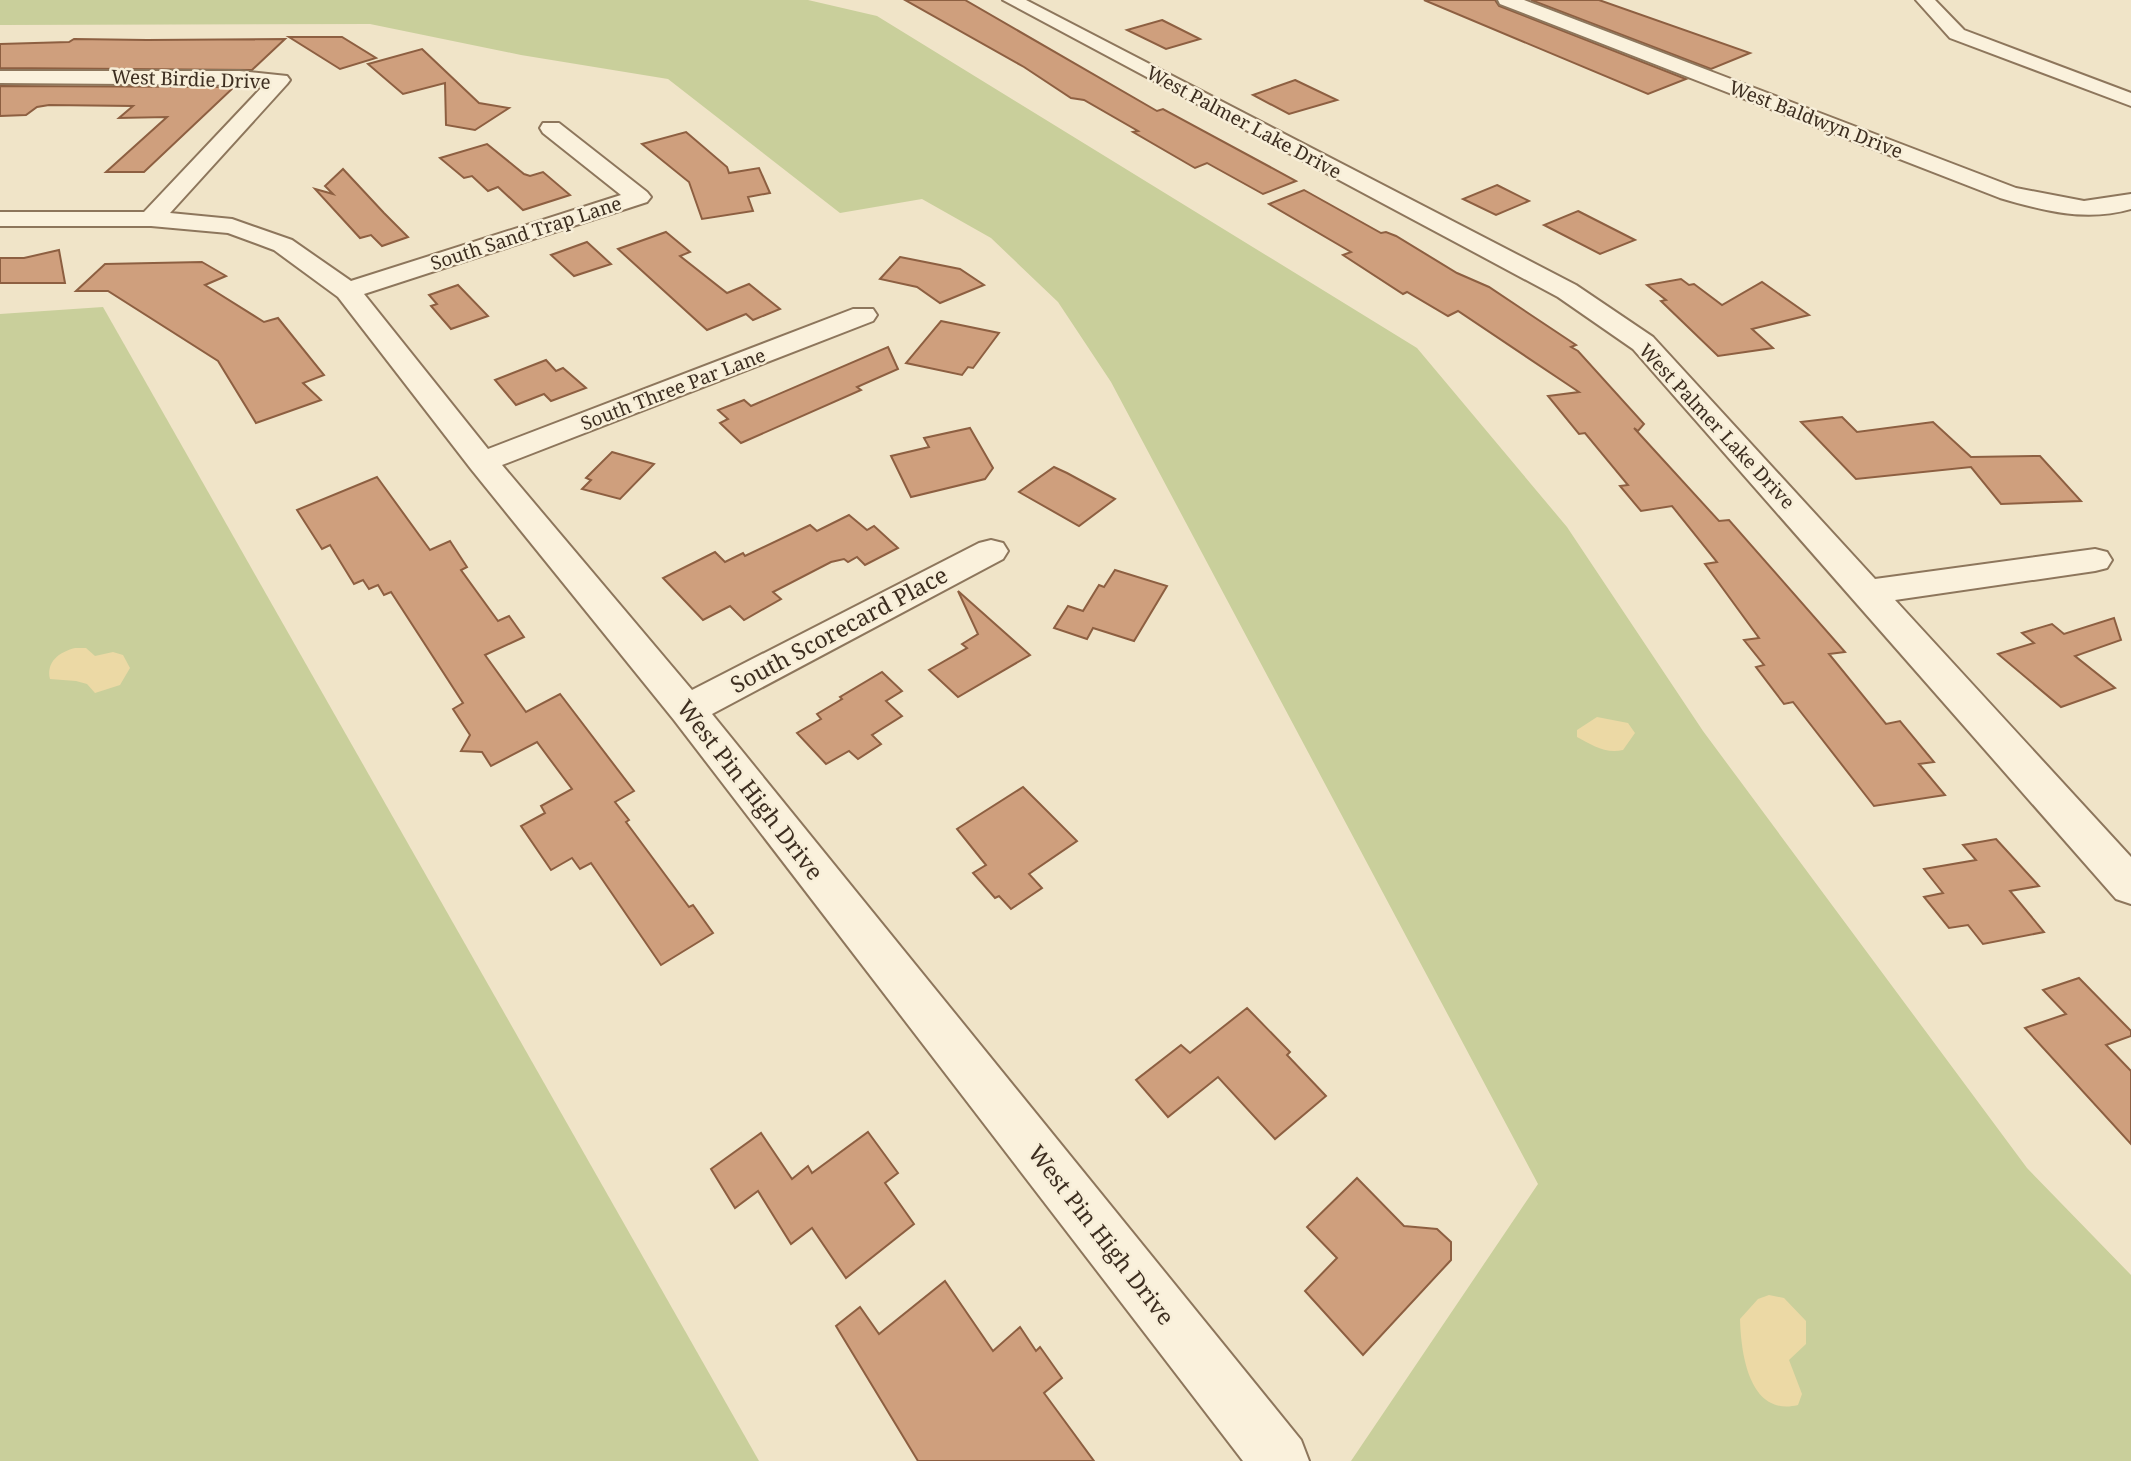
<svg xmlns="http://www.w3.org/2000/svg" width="2131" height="1461" font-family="'Noto Serif',serif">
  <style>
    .green { fill: #c9cf9b }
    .sand { fill: #ecd9a5 }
    .building { fill: #cf9f7d; stroke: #8d5f41; stroke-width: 2 }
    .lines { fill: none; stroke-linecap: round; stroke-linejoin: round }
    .minor-casing { stroke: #8d765c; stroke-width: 4 }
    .minor { fill: #faf1dc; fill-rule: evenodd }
    .labels { text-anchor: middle; stroke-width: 5; stroke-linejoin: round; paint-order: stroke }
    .far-street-label { font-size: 19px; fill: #3d2e20; stroke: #f7eed8 }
    .street-label { font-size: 23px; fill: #3d2e20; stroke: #f7eed8 }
  </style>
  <rect width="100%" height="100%" fill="#f0e4c8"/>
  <g class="green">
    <polygon points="0,0 808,0 877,16 1417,348 1567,527 1703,731 2027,1168 2131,1275 2131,1461 1351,1461 1538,1184 1111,382 1058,302 991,238 922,199 840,213 668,79 521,55 370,24 0,25"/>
    <polygon points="103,307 759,1461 0,1461 0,314"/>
  </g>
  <g class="sand">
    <path d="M75 648H86L95 656 113 652 123 655 130 668 120 685 95 693 87 684 76 681 50 679C46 662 59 652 75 648Z"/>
    <path d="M1597 717 1628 723 1635 733 1623 750C1605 754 1592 745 1577 737V730Z"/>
    <path d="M1769 1295 1784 1298 1806 1321V1344L1789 1360 1802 1394 1798 1405C1749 1417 1741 1353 1740 1319L1758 1299Z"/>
  </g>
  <g class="building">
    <polygon points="905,0 965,0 1157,111 1163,109 1296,181 1263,194 1207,163 1195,168 1133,132 1138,131 1084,100 1071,98 1024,67"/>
    <polygon points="1424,0 1495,0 1499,6 1686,79 1648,94"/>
    <polygon points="1531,0 1599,0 1750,53 1711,69"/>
    <polygon points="1162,20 1200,39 1166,49 1127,30"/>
    <polygon points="289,37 342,37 376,58 340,69"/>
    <polygon points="74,39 147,40 285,39 252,70 0,68 0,44 69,42"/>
    <polygon points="422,49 479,103 509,108 475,130 446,125 445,83 403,94 368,64"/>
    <polygon points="1295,80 1337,100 1289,114 1253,95"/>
    <polygon points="0,86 234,87 144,172 106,172 167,117 119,118 133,106 49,105 37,107 26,115 0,116"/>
    <polygon points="686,132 727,167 729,173 759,168 770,193 748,197 753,211 702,219 689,182 642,144"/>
    <polygon points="487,144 524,174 530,176 543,172 570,195 523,210 498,187 488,191 472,176 464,178 440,158"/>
    <polygon points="343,169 384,213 408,237 382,246 371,235 360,238 315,189 333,194 325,186"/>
    <polygon points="1497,185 1529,201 1496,215 1463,199"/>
    <polygon points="1304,190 1381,233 1386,232 1396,236 1457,273 1489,287 1576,345 1571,347 1578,351 1644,424 1638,431 1634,428 1719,521 1729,520 1845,652 1829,654 1886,724 1900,721 1934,762 1919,764 1945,795 1874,806 1793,702 1784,704 1756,667 1764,665 1744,640 1759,638 1705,564 1717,562 1672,506 1641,511 1620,486 1628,485 1585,433 1579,434 1548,396 1579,392 1458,311 1448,316 1407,292 1403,294 1343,255 1351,252 1269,204"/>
    <polygon points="1578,211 1635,240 1600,254 1544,225"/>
    <polygon points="666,232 690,252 680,256 727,293 749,284 780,309 753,320 746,314 707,330 618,249"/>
    <polygon points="587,242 611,264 574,276 551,255"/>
    <polygon points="59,250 65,283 0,283 0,258 24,258"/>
    <polygon points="900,257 960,269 984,285 940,303 917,287 880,279"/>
    <polygon points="202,262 226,276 205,285 264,322 278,318 324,375 303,383 321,400 256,423 218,361 108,291 76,291 105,264"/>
    <polygon points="1681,279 1689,285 1694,284 1722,305 1762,282 1809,315 1752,329 1773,348 1718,356 1661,301 1666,300 1647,285"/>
    <polygon points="458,285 488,316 451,329 431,306 437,304 429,295"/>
    <polygon points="941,321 999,333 973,368 968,367 962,375 906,363"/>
    <polygon points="888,347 898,369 857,387 861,390 741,443 720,423 728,419 718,410 744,400 751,406"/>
    <polygon points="546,360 556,371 563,368 586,388 551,401 544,394 516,405 495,380"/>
    <polygon points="1842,417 1857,432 1933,422 1971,457 2040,456 2081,501 2001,504 1971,467 1856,479 1801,422"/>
    <polygon points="970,428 993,468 985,479 911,497 891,456 929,447 924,438"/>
    <polygon points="612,452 654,464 620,499 582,489 591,480 586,478"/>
    <polygon points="1054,467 1067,473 1115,499 1079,526 1019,492"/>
    <polygon points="377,477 430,550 450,541 467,567 461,570 498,621 509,616 524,637 485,655 526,712 560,694 634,791 615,802 629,820 626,822 689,907 693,905 713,933 661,965 591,863 580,869 572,858 551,870 521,826 545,813 541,806 572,789 537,742 491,766 482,752 461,751 470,735 453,709 463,703 391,592 384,595 378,585 369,589 363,580 354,584 330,545 322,549 297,510"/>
    <polygon points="849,515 867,530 874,526 898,548 865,565 857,557 848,562 844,559 831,562 773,592 781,599 744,620 730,606 703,620 663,578 715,552 725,562 743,553 745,556 810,525 817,531"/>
    <polygon points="1115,570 1167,586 1134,641 1093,628 1087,639 1054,628 1068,606 1083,611 1099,585 1104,587"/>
    <polygon points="958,591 1030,655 958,697 929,670 967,648 962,644 978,634"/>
    <polygon points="2114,618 2121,640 2075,656 2115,688 2061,707 1998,654 2034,643 2022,633 2052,624 2064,634"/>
    <polygon points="882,672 902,691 886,701 902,716 872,735 881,744 858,759 849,751 826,764 797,733 821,719 817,714 842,699 840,697"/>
    <polygon points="1023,787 1077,841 1029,874 1042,888 1011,909 999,896 995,898 973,873 986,865 957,829"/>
    <polygon points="1996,839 2039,886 2010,891 2044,932 1983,944 1968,925 1949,928 1924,897 1943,893 1924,869 1976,860 1963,845"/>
    <polygon points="2079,978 2131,1031 2131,1036 2106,1045 2131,1071 2131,1144 2025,1028 2066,1014 2043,990"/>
    <polygon points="1247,1008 1290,1052 1287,1055 1326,1096 1275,1139 1218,1077 1168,1117 1136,1080 1181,1045 1190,1053"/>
    <polygon points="868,1132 898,1173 885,1183 914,1224 846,1278 812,1228 791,1244 758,1191 735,1208 711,1169 761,1133 792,1179 808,1166 812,1173"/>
    <polygon points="1357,1178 1404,1226 1437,1229 1451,1242 1451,1260 1363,1355 1305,1291 1337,1258 1307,1227"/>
    <polygon points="945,1281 993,1351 1020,1327 1036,1351 1040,1347 1062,1378 1044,1393 1094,1461 918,1461 836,1326 860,1307 879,1334"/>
  </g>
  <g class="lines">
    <g class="minor-casing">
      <g id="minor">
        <polygon points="1003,0 1026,0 1576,285 1653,337 1875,579 2095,549 2107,552 2112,560 2107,568 2095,571 1895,600 2131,857 2131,904 2116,899 1633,349 1558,297"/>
        <path d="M1498 0H1524L2016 188 2084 201 2131 194V209C2086 222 2044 211 2000 198L1500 4Z"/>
        <polygon points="1916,0 1935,0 1964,30 2131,93 2131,106 1950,38"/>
        <polygon points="0,71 240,71 287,76 290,80 287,84 170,213 232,219 292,240 351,281 621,195 543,133 540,128 543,123 559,123 647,192 651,197 647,202 364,294 488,449 853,309 873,309 877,315 873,321 502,465 692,690 979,543 991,540 1003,543 1008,551 1003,559 712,714 1301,1440 1309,1461 1243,1461 674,720 471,469 338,297 274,250 228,233 151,226 0,226 0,212 144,212 264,85 0,83"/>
      </g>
    </g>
    <use href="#minor" class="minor"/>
  </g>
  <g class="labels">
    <g class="far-street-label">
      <text transform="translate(191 79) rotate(2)" y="7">West Birdie Drive</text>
      <text transform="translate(1816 119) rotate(21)" y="7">West Baldwyn Drive</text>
      <text transform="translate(1244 122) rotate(28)" y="7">West Palmer Lake Drive</text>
      <text transform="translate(526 233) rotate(-18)" y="7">South Sand Trap Lane</text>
      <text transform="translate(673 389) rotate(-21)" y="7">South Three Par Lane</text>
      <text transform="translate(1717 426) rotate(47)" y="7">West Palmer Lake Drive</text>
    </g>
    <g class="street-label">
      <text transform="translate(839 630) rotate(-28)" y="8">South Scorecard Place</text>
      <text transform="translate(750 790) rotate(52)" y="8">West Pin High Drive</text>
      <text transform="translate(1101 1235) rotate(52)" y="8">West Pin High Drive</text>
    </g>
  </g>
</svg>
